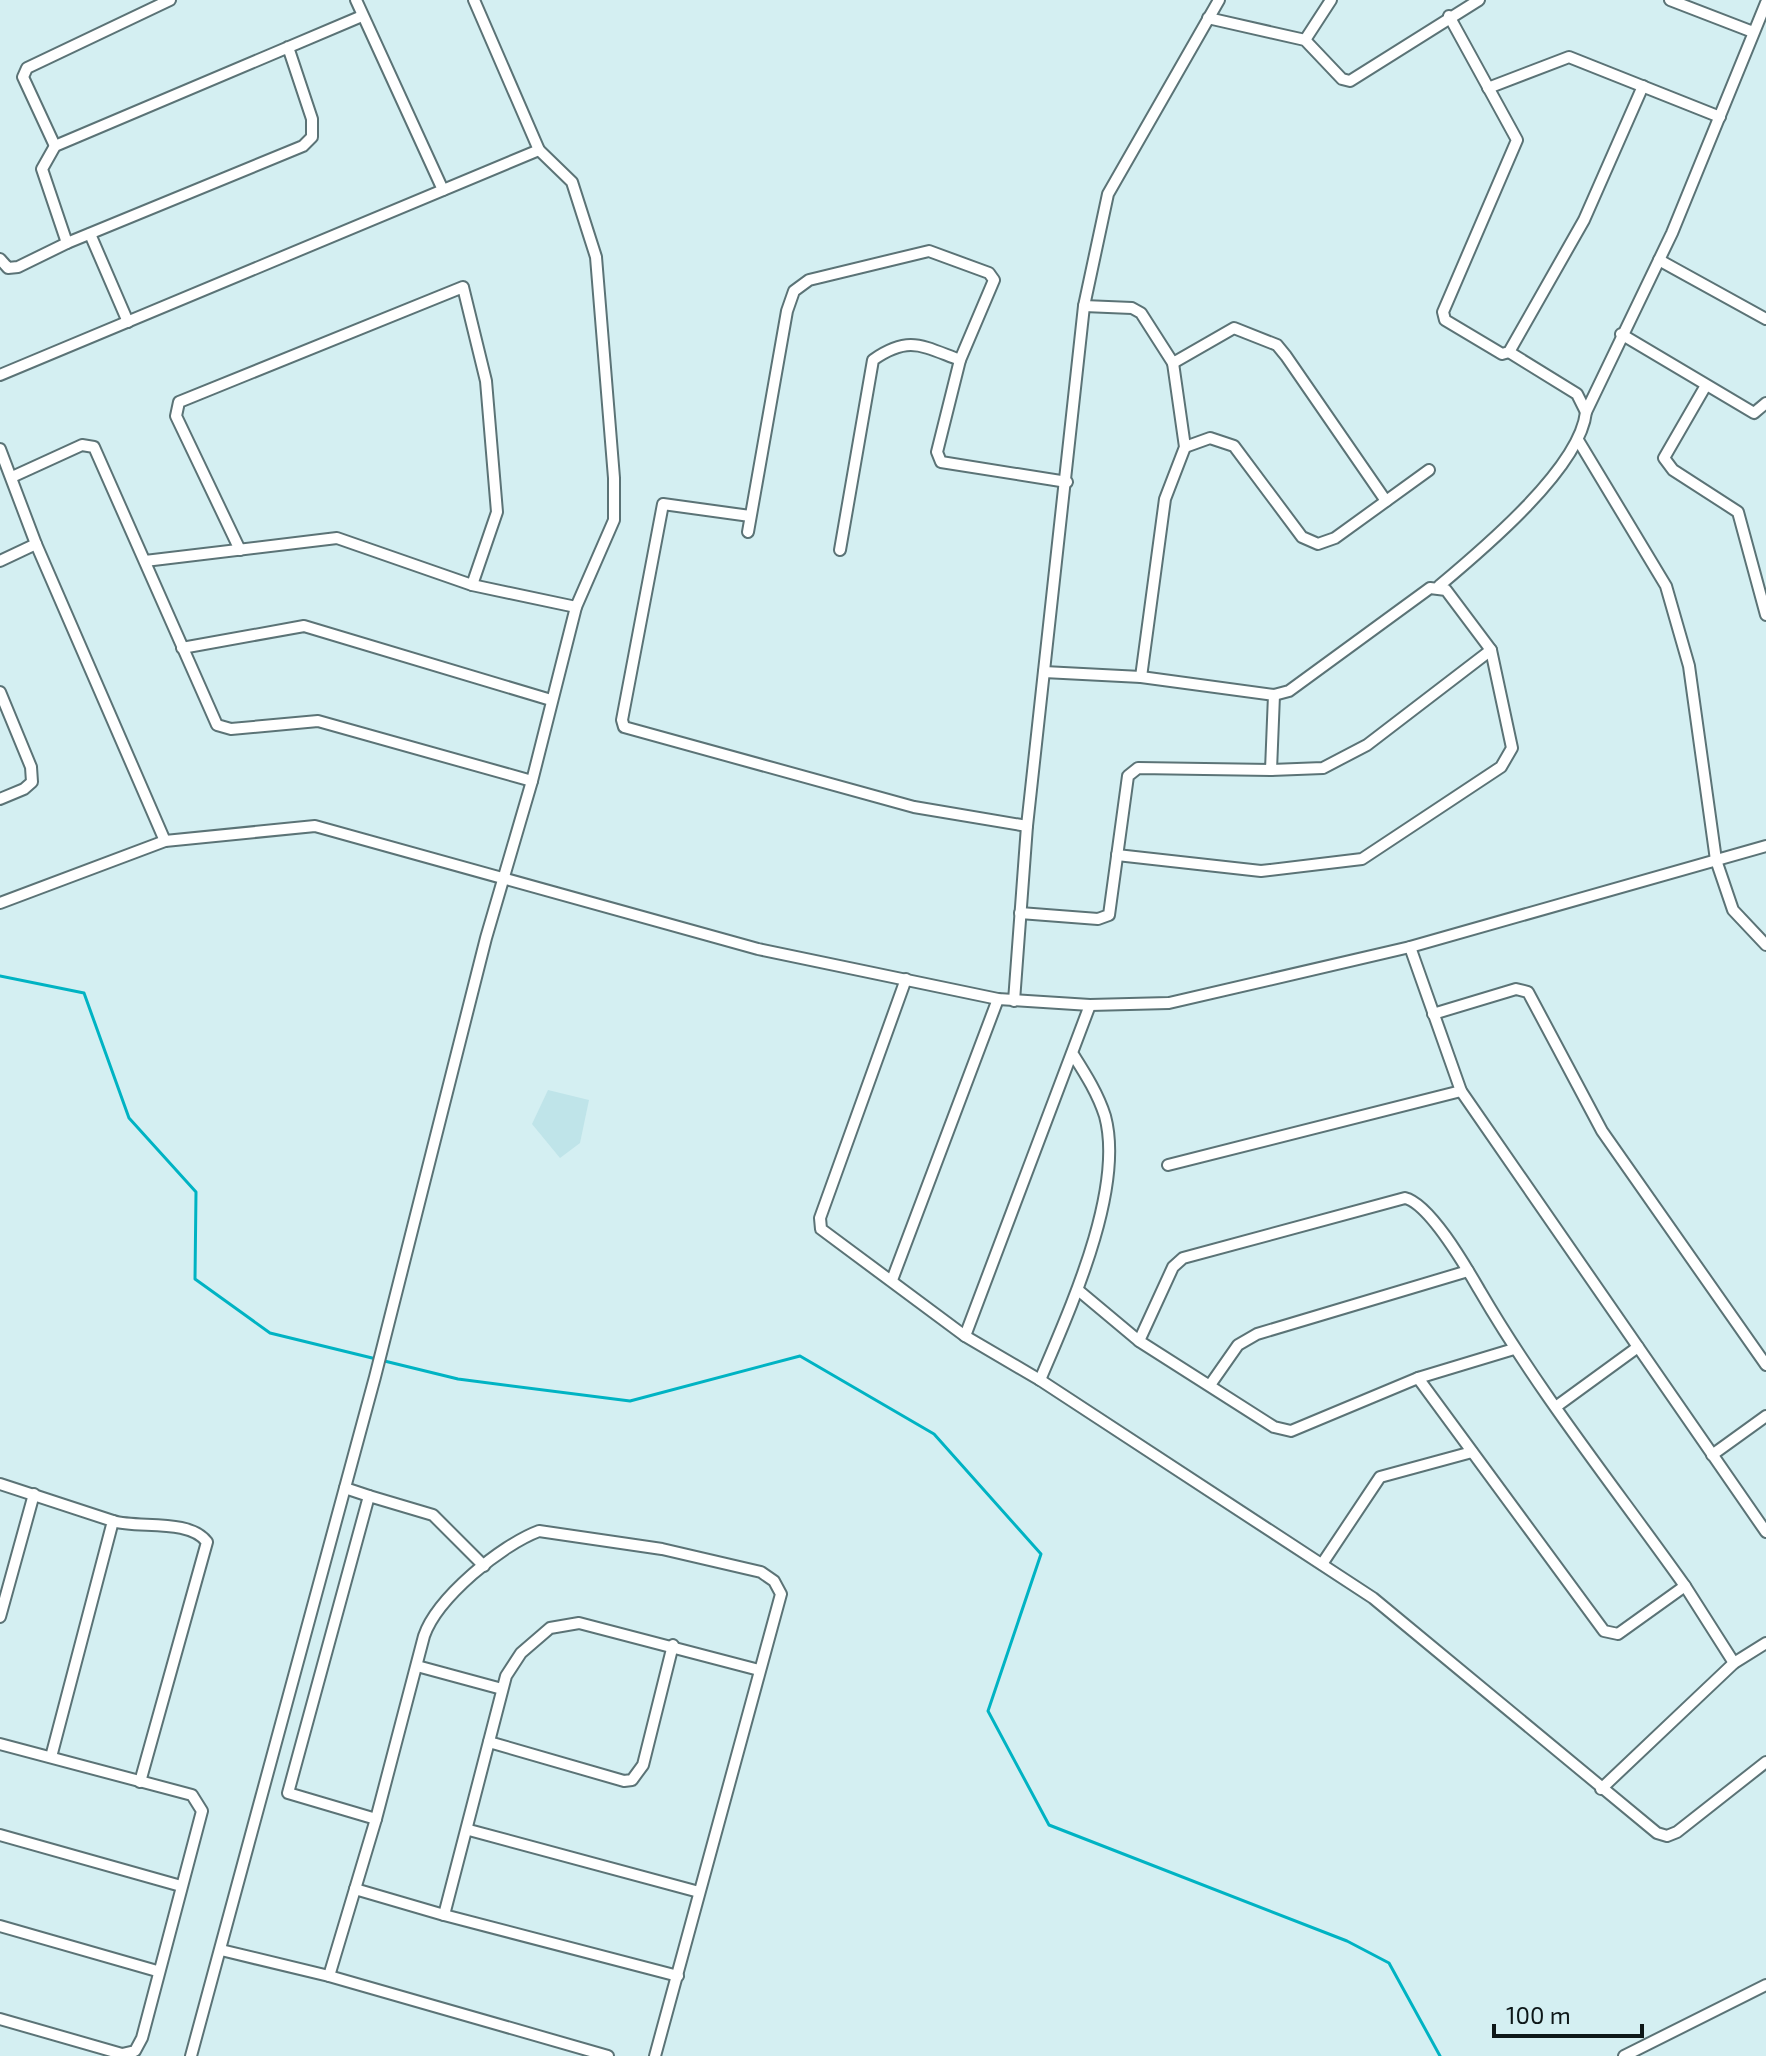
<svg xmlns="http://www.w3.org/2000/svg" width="1766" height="2056" font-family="'Exo 2',sans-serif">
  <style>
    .built { fill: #bfe4e9 }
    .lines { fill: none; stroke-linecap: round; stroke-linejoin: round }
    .stream { stroke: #00b3c3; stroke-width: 3 }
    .minor-casing { stroke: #5b7376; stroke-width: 14 }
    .minor { stroke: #fff; stroke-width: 10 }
  </style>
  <rect width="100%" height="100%" fill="#d4eff2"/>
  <polygon class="built" points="548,1090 589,1100 580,1143 560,1158 532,1124"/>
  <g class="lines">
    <polyline class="stream" points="0,976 84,993 129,1118 196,1192 195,1279 270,1333 458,1379 630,1401 800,1356 934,1434 1041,1554 988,1711 1049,1825 1347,1941 1389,1963 1440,2056"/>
    <g class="minor-casing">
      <g id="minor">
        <polyline points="356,0 443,190"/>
        <polyline points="1670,0 1753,32"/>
        <polyline points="1449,16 1517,140 1443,312 1445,320 1502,354 1509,352 1584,220 1643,86"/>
        <polyline points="1208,18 1305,40 1342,79 1350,81 1479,0"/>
        <polyline points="1305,40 1331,0"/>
        <polyline points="288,47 312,119 312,137 303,146 67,243 42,169 55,146 362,16"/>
        <polyline points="1488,88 1569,57 1720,117"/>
        <polyline points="55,146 23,77 27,68 170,0"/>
        <polyline points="90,234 128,322"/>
        <polyline points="0,259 8,268 18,267 67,243"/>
        <polyline points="1659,260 1766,319"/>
        <polyline points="1084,306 1132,308 1141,313 1173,363 1234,328 1277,345 1286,356 1386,501"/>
        <polyline points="1621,334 1754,413 1766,403"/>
        <polyline points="1509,352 1577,394 1586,412"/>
        <polyline points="0,375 539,150"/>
        <polyline points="1705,387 1664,458 1673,470 1738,512 1766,615"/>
        <polyline points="1578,440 1666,586 1689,666 1716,860 1733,910 1766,945"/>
        <polyline points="1185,447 1210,438 1234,446 1302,537 1318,544 1335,538 1429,470"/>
        <polyline points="0,449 36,544 165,841"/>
        <polyline points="12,477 82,445 94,447 217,725 231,729 318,721 532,781"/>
        <polyline points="750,516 663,504 622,720 624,727 914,807 1027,826"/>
        <polyline points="748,532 787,311 794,291 809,280 929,251 989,273 994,280 960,360 937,452 941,462 1067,482"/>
        <polyline points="240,550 176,416 179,402 463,287 486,381 497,512 472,585"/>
        <path d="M840 550 873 360C909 335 922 346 960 360"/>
        <polyline points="0,561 36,544"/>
        <polyline points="145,561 337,538 472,585 576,607"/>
        <path d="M1439 586C1482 550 1580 468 1586 412L1672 233 1766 3"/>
        <polyline points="182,648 304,626 551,700"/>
        <polyline points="1044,672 1141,677 1274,695 1289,691 1430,588 1446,590 1491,650 1512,748 1501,767 1362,859 1261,871 1117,855"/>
        <polyline points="1141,677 1165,499 1185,447 1173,363"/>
        <polyline points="0,692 31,767 32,782 24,789 0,799"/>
        <polyline points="1271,770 1323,768 1367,745 1491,650"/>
        <polyline points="0,903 165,841 315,826 758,949 998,999 1090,1005 1169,1003 1410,947 1766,846"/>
        <polyline points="1020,913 1098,919 1109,915 1128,776 1138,768 1271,770 1274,695"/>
        <polyline points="1410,947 1461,1091 1766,1532"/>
        <polyline points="906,979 820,1218 821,1229 965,1336 1040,1380 1373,1598 1657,1833 1667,1836 1677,1832 1766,1762"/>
        <polyline points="1014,1001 1027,826 1084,306 1108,194 1219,0"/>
        <polyline points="1433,1014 1516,989 1528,992 1602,1131 1766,1365"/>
        <polyline points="1168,1165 1461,1091"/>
        <path d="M1405 1198C1430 1204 1466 1267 1480 1291 1540 1394 1616 1489 1685 1586L1618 1634 1604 1631 1418 1378 1291 1431 1274 1427 1139 1341 1173 1267 1183 1258Z"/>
        <polyline points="892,1280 998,999"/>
        <polyline points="1078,1290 1139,1341"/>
        <polyline points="965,1336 1090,1005"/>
        <polyline points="1418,1378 1514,1349"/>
        <path d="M1040 1380C1069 1311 1125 1190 1105 1116 1098 1094 1086 1075 1074 1056"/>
        <polyline points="1210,1385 1238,1345 1257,1334 1468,1271"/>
        <polyline points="1557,1406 1638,1347"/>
        <polyline points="1712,1455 1766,1416"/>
        <polyline points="0,1484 113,1521 51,1757"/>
        <polyline points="345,1488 369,1496"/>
        <path d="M113 1521C137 1529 189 1518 207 1542L140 1782"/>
        <polyline points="1322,1564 1380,1477 1472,1452"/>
        <polyline points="1685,1586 1734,1663"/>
        <polyline points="0,1617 34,1494"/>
        <polyline points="417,1666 502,1689"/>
        <polyline points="489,1742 624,1781 632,1780 643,1765 673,1645"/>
        <polyline points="0,1744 192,1795 202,1811 142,2038 135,2051 122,2054 0,2019"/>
        <polyline points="1601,1789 1734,1663 1766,1643"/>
        <polyline points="376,1819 288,1793 369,1496 433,1515 484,1566"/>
        <polyline points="469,1830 699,1892"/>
        <polyline points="0,1835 181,1886"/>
        <polyline points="355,1889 444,1915"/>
        <polyline points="0,1926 157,1971"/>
        <polyline points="221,1950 329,1976 608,2056"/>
        <path d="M329 1976 376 1819 424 1636C437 1598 501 1545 539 1531L662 1549 761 1572 774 1581 781 1594 655 2056"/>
        <polyline points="678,1976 444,1915 506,1676 521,1653 550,1628 579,1623 759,1670"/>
        <polyline points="191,2056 375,1377 486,938 532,781 576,607 614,520 614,478 596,257 572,182 539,150 474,0"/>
        <polyline points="1624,2056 1766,1985"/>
      </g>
    </g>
    <use href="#minor" class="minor"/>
  </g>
  <path d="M1494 2024v12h148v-12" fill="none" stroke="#0d1718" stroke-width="4"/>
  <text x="1506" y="2024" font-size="24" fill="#0d1718" stroke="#d4eff2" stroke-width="6" paint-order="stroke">100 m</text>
</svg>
